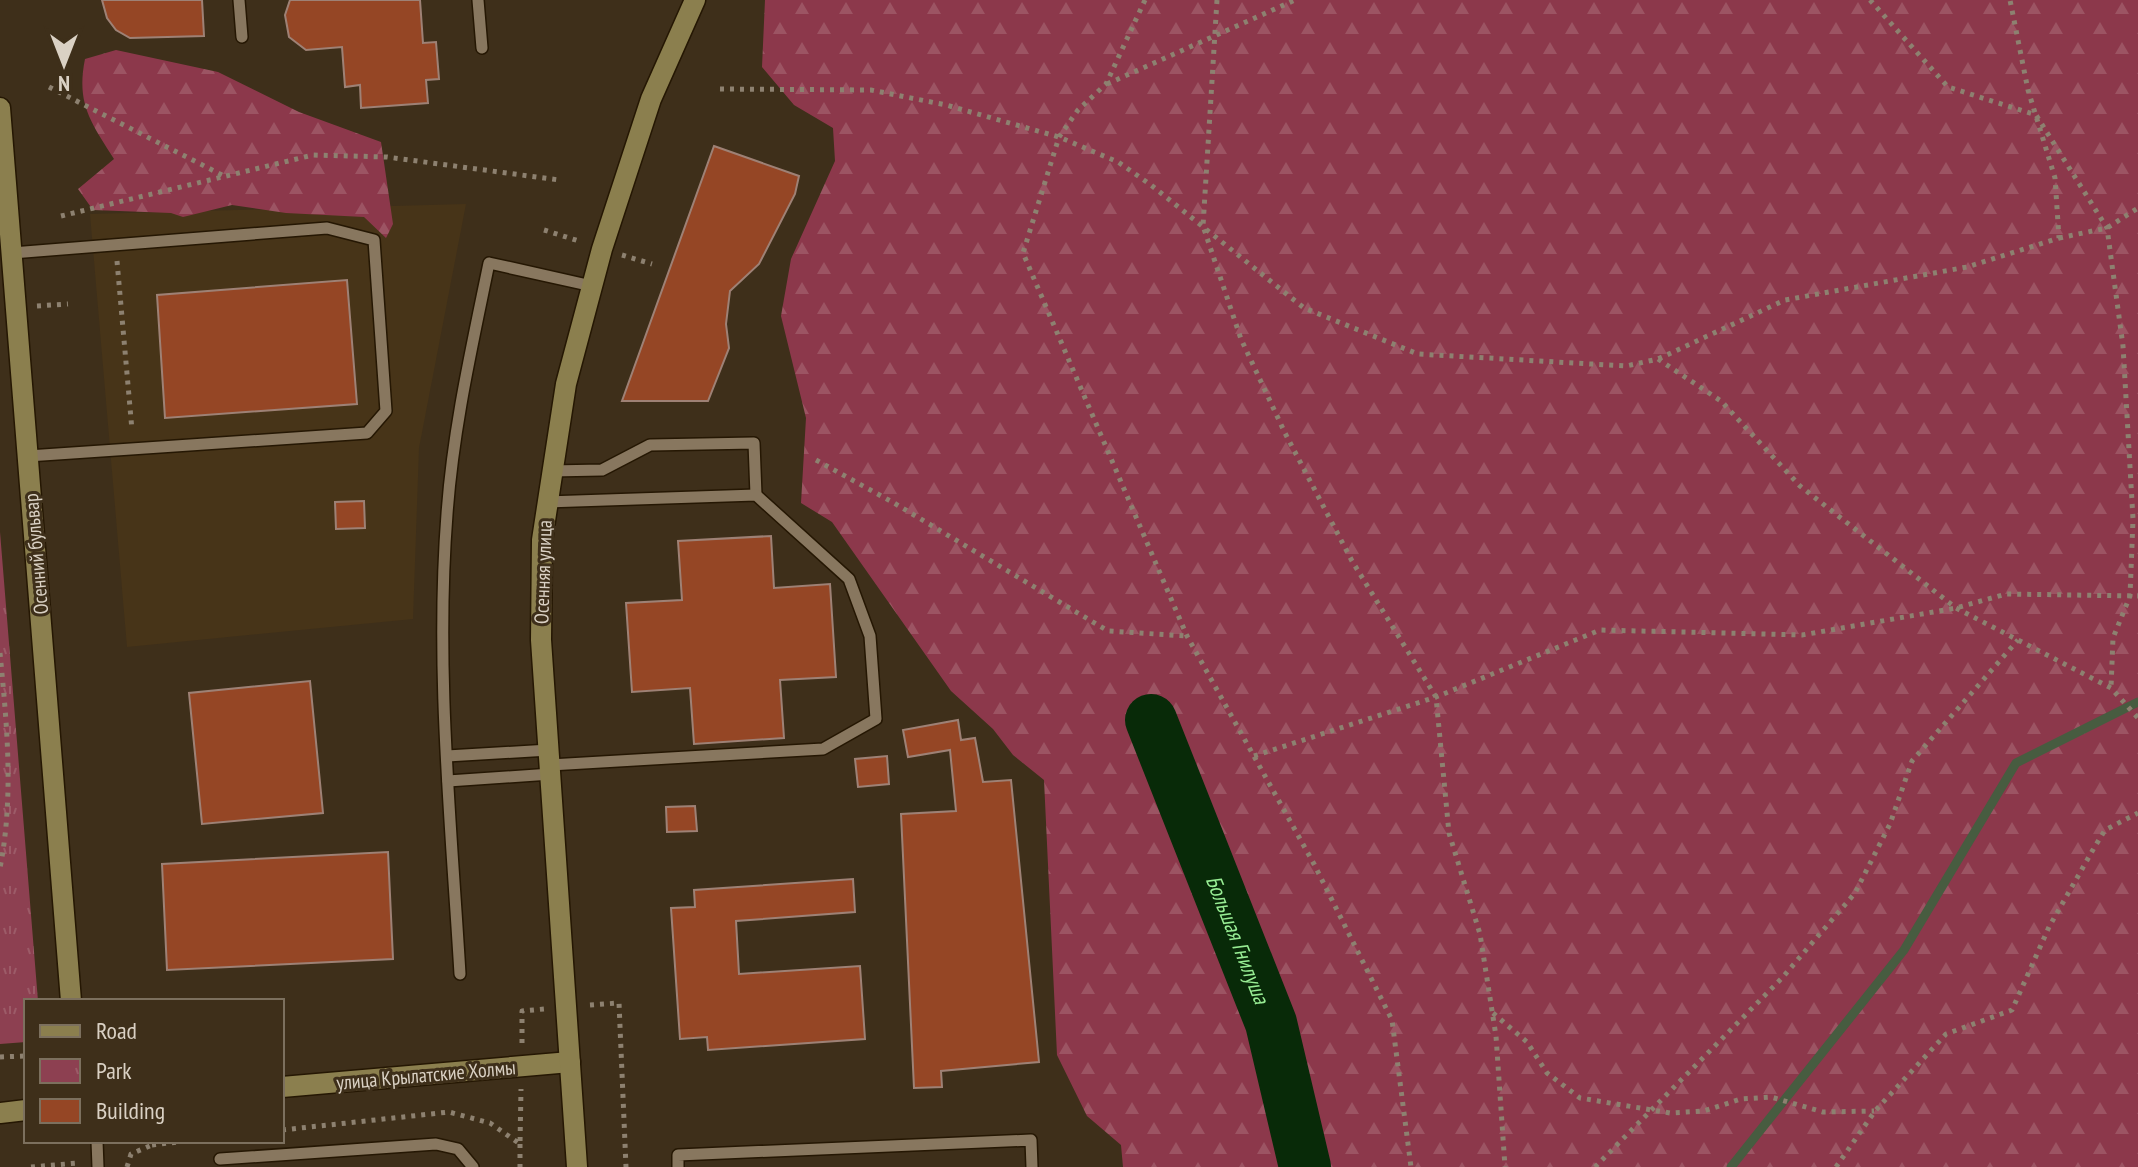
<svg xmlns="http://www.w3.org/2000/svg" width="2138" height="1167" font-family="'PT Sans Narrow',sans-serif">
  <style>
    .built { fill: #473418 }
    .forest { fill: url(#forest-firs) }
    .park { fill: url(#park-tufts) }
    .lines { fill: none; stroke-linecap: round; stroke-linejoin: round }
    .stream { stroke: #475c40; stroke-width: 9 }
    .river { stroke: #082a08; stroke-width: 52 }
    .building { fill: #954625; stroke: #9e8175; stroke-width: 2 }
    .lane-casing { stroke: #251703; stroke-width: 14 }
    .secondary-casing { stroke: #251703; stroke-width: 23 }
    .path { stroke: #8d8170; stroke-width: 5; stroke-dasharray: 4 6; stroke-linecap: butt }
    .lane { stroke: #88775f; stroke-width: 11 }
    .secondary { stroke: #8b7f4e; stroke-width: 20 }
    .labels { text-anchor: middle; stroke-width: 6; stroke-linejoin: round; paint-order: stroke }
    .street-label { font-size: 20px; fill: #dad1c4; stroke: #3e2f1a }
    .water-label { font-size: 22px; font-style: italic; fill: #98ed94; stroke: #3e2f1a }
  </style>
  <defs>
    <pattern id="forest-firs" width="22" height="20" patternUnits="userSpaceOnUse" patternTransform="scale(2)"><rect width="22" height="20" fill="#8c384b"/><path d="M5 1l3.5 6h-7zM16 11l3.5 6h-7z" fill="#9c5463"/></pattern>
    <pattern id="park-tufts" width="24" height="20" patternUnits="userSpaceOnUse" patternTransform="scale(2)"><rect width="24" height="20" fill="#8d4051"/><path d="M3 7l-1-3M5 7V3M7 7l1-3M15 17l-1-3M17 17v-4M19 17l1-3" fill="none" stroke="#9c5b68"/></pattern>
  </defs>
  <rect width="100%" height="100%" fill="#3e2f1a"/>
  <polygon class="built" points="466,204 419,448 413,619 127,647 90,214"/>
  <g class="forest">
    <polygon points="765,0 2138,0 2138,1167 1123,1167 1121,1145 1087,1116 1057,1055 1044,780 1013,755 993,729 951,691 832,522 801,503 806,418 781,316 791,259 835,161 833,128 794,105 762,67"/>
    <path d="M116 50 218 72 299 112 381 142 393 224 386 238 364 217 286 213 232 205 183 217 171 213 93 210 78 189 114 159C91 122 76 104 85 59Z"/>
  </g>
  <polygon class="park" points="0,532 38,1001 26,1001 26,1042 0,1044"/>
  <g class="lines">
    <polyline class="stream" points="1731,1167 1904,950 2016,763 2138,702"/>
    <path class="river" id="s1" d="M1151 720 1271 1023 1305 1167"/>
  </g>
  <g class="building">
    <polygon points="102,0 202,0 204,36 130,38 116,30 107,18"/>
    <polygon points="290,0 420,0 423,43 436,42 439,79 426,80 428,103 361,108 360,85 345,87 342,47 306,50 289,37 285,15"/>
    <polygon points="714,146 799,176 795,194 759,264 730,291 726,324 729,348 708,401 622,401"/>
    <polygon points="347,280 357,404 165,418 157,295"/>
    <polygon points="364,501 365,528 336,529 335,502"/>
    <polygon points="771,536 774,588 830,584 836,677 780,680 784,738 694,744 690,688 632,692 626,603 682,600 678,541"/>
    <polygon points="310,681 323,813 202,824 189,693"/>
    <polygon points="958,720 961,740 975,738 983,782 1011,780 1039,1062 941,1071 942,1087 914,1088 901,814 956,811 950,750 908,757 903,730"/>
    <polygon points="887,756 889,784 858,787 855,759"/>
    <polygon points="695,806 697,831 667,832 666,807"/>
    <polygon points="388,852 393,959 167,970 162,864"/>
    <polygon points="853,879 855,912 736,921 739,974 860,966 865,1039 708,1050 707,1037 680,1039 671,908 695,907 694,890"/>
  </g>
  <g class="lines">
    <g class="lane-casing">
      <g id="lane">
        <polyline points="239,0 242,37"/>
        <polyline points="478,0 482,48"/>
        <polyline points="12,253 327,228 374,240 386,411 367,433 28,456"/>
        <polyline points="551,471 602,470 650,445 754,443 756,495"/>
        <polyline points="546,502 756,495 849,579 870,636 876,719 823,749 550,765"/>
        <polyline points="447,756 549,750"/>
        <polyline points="448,781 551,774"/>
        <path d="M460 974C451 822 435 667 447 514 453 429 472 346 489 263L592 286"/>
        <polyline points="97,1141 98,1167"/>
        <polyline points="220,1159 436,1144 458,1149 473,1167"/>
        <polyline points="678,1167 678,1155 1031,1140 1032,1167"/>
      </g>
    </g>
    <g class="secondary-casing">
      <g id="secondary">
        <polyline points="0,108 71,1001"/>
        <polyline points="282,1087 570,1062"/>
        <polyline points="0,1113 26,1110"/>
        <polyline points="577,1167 541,640 542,540 566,384 602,249 651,99 695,0"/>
      </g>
    </g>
    <g class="path">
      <polyline points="1145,0 1106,84 1078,110 1059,137 1023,253 1187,636 1314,864 1392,1020 1411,1167"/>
      <polyline points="1217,0 1203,226 1241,339 1285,433 1352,561 1436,697 1449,833 1480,934 1496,1036 1505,1167"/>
      <polyline points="1870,0 1948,87 2036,115 2107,228 2123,346 2133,519 2130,596 2113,638 2111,688"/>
      <polyline points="1107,84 1295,0"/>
      <polyline points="49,87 226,177"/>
      <polyline points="720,89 871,90 946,105 1059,137 1118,162 1151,185 1304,308 1418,354 1626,366 1658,359 1785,300 1967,267 2059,238 2055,178 2028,90 2010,0"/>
      <polyline points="61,216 313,155 387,157 559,180"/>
      <polyline points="544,230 582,242"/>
      <polyline points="2059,238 2107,228 2138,208"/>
      <polyline points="622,255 652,264"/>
      <polyline points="117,261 132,430"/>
      <polyline points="37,306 68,304"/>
      <polyline points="1658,359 1721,401 1800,486 1956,608 2111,688 2138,718"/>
      <polyline points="816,460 894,503 1108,631 1187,636"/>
      <path d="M0 653C7 725 14 797 0 868"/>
      <polyline points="1254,756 1436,697 1600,630 1802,635 1956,608 2006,594 2138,596"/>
      <polyline points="590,1005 619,1003 626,1167"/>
      <polyline points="1493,1013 1527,1042 1547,1073 1580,1098 1670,1113 1704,1111 1741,1099 1771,1097 1823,1112 1874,1111"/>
      <polyline points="522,1043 522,1011 544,1009"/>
      <polyline points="0,1057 26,1056"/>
      <polyline points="282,1130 449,1112 490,1123 520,1144 521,1089"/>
      <polyline points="520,1144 520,1167"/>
      <polyline points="152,1145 186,1141"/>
      <polyline points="31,1167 78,1163"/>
      <polyline points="127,1167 131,1154 152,1145 151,1141"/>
      <polyline points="1595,1167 1782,978 1855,893 1890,824 1912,761 2018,640"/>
      <polyline points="1836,1167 1875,1111 1946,1034 2012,1010 2049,927 2094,848 2105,830 2138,813"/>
    </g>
    <use href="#lane" class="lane"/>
    <use href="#secondary" class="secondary"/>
  </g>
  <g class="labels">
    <g class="street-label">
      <text transform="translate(36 554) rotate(-95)" y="7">Осенний бульвар</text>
      <text transform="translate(543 572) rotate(-88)" y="7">Осенняя улица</text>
      <text transform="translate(426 1075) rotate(-5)" y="7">улица Крылатские Холмы</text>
    </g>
    <g class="water-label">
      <text dy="8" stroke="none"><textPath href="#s1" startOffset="236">Большая Гнилуша</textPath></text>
    </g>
  </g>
  <rect x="24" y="999" width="260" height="144" fill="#3e2f1a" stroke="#7c705e" stroke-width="2"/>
  <rect x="40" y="1025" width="40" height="12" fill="#8b7f4e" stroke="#7c705e" stroke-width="2"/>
  <text x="96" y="1039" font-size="24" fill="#dad1c4">Road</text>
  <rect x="40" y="1059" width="40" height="24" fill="url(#park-tufts)" stroke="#7c705e" stroke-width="2"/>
  <text x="96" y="1079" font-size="24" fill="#dad1c4">Park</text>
  <rect x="40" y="1099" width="40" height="24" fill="#954625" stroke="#7c705e" stroke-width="2"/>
  <text x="96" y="1119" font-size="24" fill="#dad1c4">Building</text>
  <g transform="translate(64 64) rotate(180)" stroke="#3e2f1a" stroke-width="6" paint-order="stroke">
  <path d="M0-6L14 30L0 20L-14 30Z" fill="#dad1c4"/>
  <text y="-12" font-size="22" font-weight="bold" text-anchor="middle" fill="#dad1c4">N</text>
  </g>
</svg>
